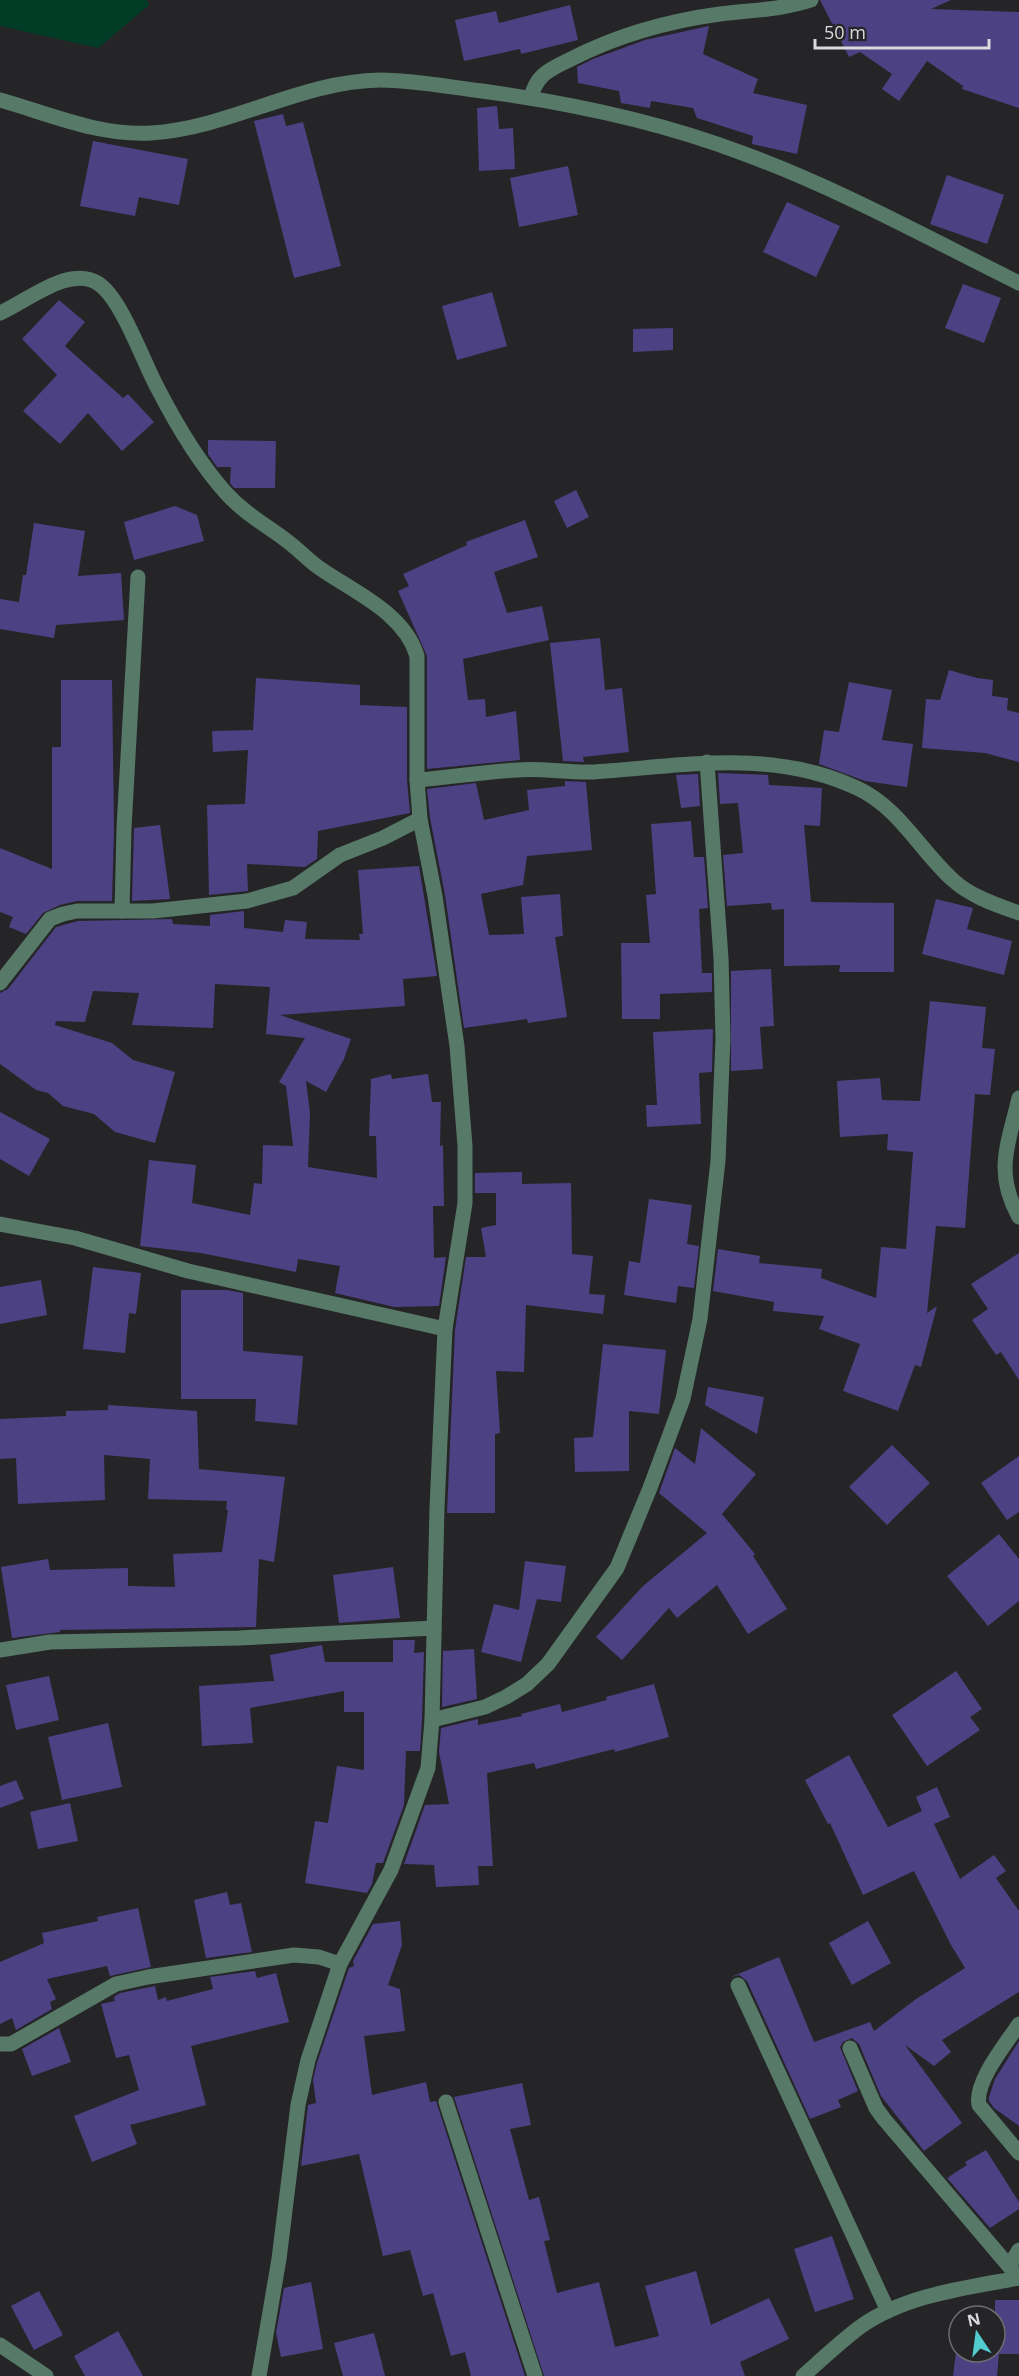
<svg xmlns="http://www.w3.org/2000/svg" width="1019" height="2376" font-family="'Open Sans',sans-serif">
  <style>
    .green { fill: #013d26 }
    .building { fill: #4c4182 }
    .lines { fill: none; stroke-linecap: round; stroke-linejoin: round }
    .minor { stroke: #577968; stroke-width: 15 }
  </style>
  <rect width="100%" height="100%" fill="#252528"/>
  <polygon class="green" points="0,0 147,0 149,5 98,48 0,26"/>
  <g class="building">
    <polygon points="820,0 951,0 931,9 1019,12 1019,108 962,89 963,86 927,61 899,101 882,89 892,74 860,52 849,57"/>
    <polygon points="570,5 578,40 521,54 520,49 464,61 455,20 496,11 499,23"/>
    <polygon points="709,26 703,54 758,79 753,93 807,105 797,154 752,144 753,136 697,118 693,108 651,101 650,108 621,103 619,91 578,83 577,67 593,59 645,40"/>
    <polygon points="497,106 499,129 513,128 515,169 479,171 477,108"/>
    <polygon points="283,114 286,126 303,122 341,266 294,278 254,121"/>
    <polygon points="93,141 188,159 179,205 139,197 135,216 80,206"/>
    <polygon points="568,166 578,215 519,227 510,178"/>
    <polygon points="947,175 1004,195 987,244 930,224"/>
    <polygon points="787,202 840,226 816,277 763,252"/>
    <polygon points="963,284 1001,298 984,343 945,328"/>
    <polygon points="492,292 507,346 457,360 442,306"/>
    <polygon points="59,300 85,322 65,346 123,398 128,394 154,422 122,451 88,413 60,444 23,411 57,375 22,339"/>
    <polygon points="673,328 673,350 633,352 633,329"/>
    <polygon points="208,440 276,441 275,488 234,488 230,483 231,467 217,467 208,454"/>
    <polygon points="576,490 589,517 567,528 554,501"/>
    <polygon points="175,506 197,515 204,541 134,560 124,522"/>
    <polygon points="525,520 538,557 494,572 507,613 542,606 549,640 463,659 468,700 485,699 486,717 516,711 520,760 427,769 427,656 398,591 409,586 403,574 467,545 466,542"/>
    <polygon points="34,523 85,531 78,576 121,573 124,620 56,625 54,638 0,629 0,599 19,602 23,575 26,575"/>
    <polygon points="600,638 605,690 622,688 629,752 583,757 584,762 563,761 550,643"/>
    <polygon points="949,670 977,678 993,680 992,696 1008,698 1007,710 1019,713 1019,762 985,753 922,748 926,699 940,700"/>
    <polygon points="256,678 360,685 360,705 407,707 407,780 410,813 318,831 317,859 305,867 247,864 248,891 209,895 207,805 245,804 248,750 213,752 212,731 253,730"/>
    <polygon points="61,680 112,680 114,831 112,901 77,901 60,905 43,913 26,934 9,927 13,917 0,912 0,848 52,869 52,747 61,747"/>
    <polygon points="849,682 892,690 882,740 913,744 907,787 865,781 819,764 824,730 839,732"/>
    <polygon points="718,773 768,775 769,785 822,788 820,826 804,825 811,902 894,903 894,972 839,972 840,965 784,966 784,909 772,910 771,903 727,906 723,855 743,853 738,803 720,804"/>
    <polygon points="698,774 700,806 681,808 676,775"/>
    <polygon points="565,781 586,782 592,850 527,856 523,885 481,894 489,935 524,934 521,897 560,894 563,936 555,937 567,1017 528,1023 527,1019 464,1028 445,895 430,818 427,789 476,783 484,820 529,810 527,790 565,786"/>
    <polygon points="691,821 694,857 704,857 708,908 699,909 702,973 712,973 712,992 660,994 660,1019 622,1019 621,943 650,943 646,895 656,894 651,824"/>
    <polygon points="160,825 170,899 132,901 134,828"/>
    <polygon points="419,866 437,976 403,979 405,1006 280,1015 351,1039 344,1059 326,1092 306,1081 310,1113 308,1167 377,1178 376,1136 369,1136 371,1079 391,1074 392,1079 428,1074 432,1102 441,1102 440,1146 443,1145 444,1206 433,1206 434,1258 446,1257 439,1306 394,1307 335,1293 340,1266 298,1259 296,1272 201,1253 140,1246 149,1160 196,1165 192,1203 250,1215 254,1183 262,1184 263,1145 293,1146 286,1086 279,1082 305,1038 266,1034 270,987 215,984 213,1028 132,1025 139,993 93,991 85,1022 56,1021 55,1025 112,1043 133,1060 175,1072 155,1143 115,1132 94,1114 63,1106 48,1093 36,1090 0,1064 0,993 8,989 56,927 78,921 172,919 173,924 210,926 210,915 244,911 244,928 283,932 285,920 307,922 305,939 360,940 359,934 363,934 358,870"/>
    <polygon points="936,899 973,908 967,929 1012,941 1004,975 922,954"/>
    <polygon points="771,969 774,1026 760,1027 763,1069 731,1071 731,971"/>
    <polygon points="930,1001 986,1007 982,1048 995,1049 990,1095 975,1094 965,1228 936,1226 927,1313 937,1306 921,1367 915,1365 898,1411 843,1391 860,1344 819,1329 824,1316 773,1311 774,1302 713,1291 718,1249 760,1256 759,1263 822,1269 821,1278 876,1298 881,1247 906,1249 913,1152 887,1150 888,1134 840,1137 837,1081 880,1078 882,1100 920,1101"/>
    <polygon points="713,1029 712,1072 699,1073 701,1124 647,1127 646,1105 657,1105 653,1032"/>
    <polygon points="0,1112 50,1139 29,1176 0,1159"/>
    <polygon points="522,1172 522,1184 571,1183 572,1254 593,1256 589,1294 605,1295 603,1314 526,1305 524,1372 496,1371 500,1433 495,1434 495,1513 447,1513 455,1330 466,1257 486,1257 481,1228 496,1225 496,1193 475,1193 475,1173"/>
    <polygon points="649,1199 692,1205 687,1244 699,1246 694,1288 678,1286 676,1303 624,1295 629,1261 640,1263"/>
    <polygon points="1019,1253 1019,1380 1001,1352 996,1355 972,1320 988,1309 971,1284"/>
    <polygon points="93,1267 141,1273 136,1314 129,1313 125,1353 83,1349"/>
    <polygon points="41,1280 47,1315 0,1324 0,1287"/>
    <polygon points="181,1290 227,1290 243,1293 243,1351 303,1356 297,1425 255,1421 256,1399 181,1399"/>
    <polygon points="603,1344 666,1350 659,1414 629,1411 629,1471 575,1472 574,1438 593,1437"/>
    <polygon points="708,1387 764,1397 757,1434 705,1405"/>
    <polygon points="108,1405 197,1411 199,1469 285,1477 274,1562 259,1559 256,1627 60,1630 60,1632 12,1638 1,1567 48,1559 50,1570 128,1568 128,1586 175,1587 173,1554 222,1552 228,1510 226,1510 227,1501 148,1499 150,1459 104,1455 105,1500 18,1504 16,1458 0,1459 0,1419 66,1416 66,1411 108,1410"/>
    <polygon points="701,1428 756,1474 722,1514 755,1554 753,1556 787,1609 748,1634 717,1585 677,1618 669,1608 622,1660 596,1637 643,1586 707,1533 659,1493 675,1448 695,1464"/>
    <polygon points="892,1445 930,1483 887,1525 849,1487"/>
    <polygon points="1019,1456 1019,1512 1007,1520 981,1483"/>
    <polygon points="999,1534 1019,1559 1019,1601 988,1626 947,1576"/>
    <polygon points="525,1561 566,1566 561,1602 537,1599 521,1662 481,1652 494,1604 519,1610"/>
    <polygon points="393,1567 400,1618 339,1623 333,1575"/>
    <polygon points="393,1640 415,1640 414,1653 424,1652 422,1719 420,1751 406,1751 404,1805 383,1863 376,1863 372,1884 367,1893 305,1883 315,1821 328,1823 337,1766 364,1770 364,1712 344,1712 344,1691 250,1708 253,1743 202,1746 199,1686 274,1681 270,1655 322,1645 325,1662 393,1662"/>
    <polygon points="474,1649 477,1699 442,1707 443,1651"/>
    <polygon points="956,1671 982,1709 970,1717 980,1730 927,1766 892,1715"/>
    <polygon points="49,1676 59,1720 16,1730 6,1685"/>
    <polygon points="654,1684 669,1737 615,1752 614,1749 536,1769 534,1763 487,1773 493,1866 478,1866 479,1885 436,1887 434,1865 404,1864 425,1805 449,1804 439,1752 441,1728 478,1719 478,1725 522,1716 521,1714 560,1704 562,1712 607,1700 606,1697"/>
    <polygon points="108,1723 122,1787 62,1800 48,1737"/>
    <polygon points="849,1755 888,1827 922,1811 916,1797 937,1787 950,1817 934,1824 960,1879 994,1855 1006,1871 996,1878 1019,1911 1019,1992 942,2040 951,2052 934,2066 905,2045 962,2123 924,2151 881,2096 859,2044 852,2038 843,2042 840,2047 858,2091 838,2100 841,2107 810,2119 747,1981 739,1975 731,1977 779,1957 814,2042 870,2022 874,2031 916,1999 965,1968 951,1945 914,1871 863,1895 830,1823 828,1824 805,1780"/>
    <polygon points="16,1780 24,1799 0,1808 0,1786"/>
    <polygon points="70,1803 78,1841 38,1849 30,1812"/>
    <polygon points="227,1892 230,1905 241,1903 252,1952 206,1958 194,1900"/>
    <polygon points="138,1908 151,1967 110,1976 107,1966 47,1979 56,1999 50,2002 52,2009 16,2030 12,2018 0,2024 0,1962 44,1943 42,1933 98,1921 97,1917"/>
    <polygon points="400,1921 402,1945 388,1985 400,1989 405,2031 364,2036 372,2095 426,2082 430,2102 436,2101 525,2376 471,2376 465,2352 451,2356 433,2293 423,2296 410,2250 383,2256 359,2154 301,2166 308,2105 316,2103 313,2080 317,2063 349,1968 354,1966 353,1961 373,1924"/>
    <polygon points="868,1921 891,1963 852,1985 829,1943"/>
    <polygon points="255,1971 257,1978 276,1973 289,2022 191,2046 206,2105 130,2125 137,2144 92,2162 74,2116 139,2090 129,2055 116,2058 101,2004 115,2001 114,1997 120,1993 155,1986 158,2000 166,1997 167,2001 213,1989 210,1977"/>
    <polygon points="59,2028 71,2062 32,2076 22,2049"/>
    <polygon points="1019,2041 1019,2126 994,2108 989,2101 989,2097 995,2079"/>
    <polygon points="522,2083 531,2125 510,2129 529,2200 539,2197 550,2240 544,2241 557,2293 599,2282 615,2347 659,2336 645,2286 696,2271 711,2325 769,2298 789,2339 740,2362 745,2376 544,2376 454,2097"/>
    <polygon points="986,2150 1019,2202 1019,2209 990,2228 947,2178 967,2165 965,2162"/>
    <polygon points="832,2236 854,2299 815,2312 794,2249"/>
    <polygon points="311,2282 323,2349 281,2357 276,2333 284,2288"/>
    <polygon points="39,2291 63,2335 34,2350 11,2306"/>
    <polygon points="995,2300 1019,2300 1019,2354 999,2354 997,2376 953,2376 956,2352 995,2352"/>
    <polygon points="118,2331 143,2376 85,2376 74,2356"/>
    <polygon points="374,2333 385,2376 343,2376 334,2343"/>
  </g>
  <g class="lines">
    <g class="minor">
      <path d="M531 98C536 74 551 69 571 59 618 35 668 21 720 14 751 10 781 10 811 0"/>
      <path d="M0 100C50 114 98 136 151 133 230 128 301 81 380 80 414 80 448 87 482 91 571 103 658 121 742 153 838 188 928 238 1019 283"/>
      <path d="M0 313C28 301 70 264 99 284 122 300 143 361 157 387 176 424 198 462 226 493 244 513 266 525 287 541 298 549 307 559 318 567 353 592 404 612 417 656V780L420 819 435 896 457 1046 465 1146V1203L445 1329"/>
      <path d="M417 780C451 777 484 772 517 770 542 768 568 773 594 772 684 766 771 748 857 788 900 808 920 851 954 881 972 897 997 905 1019 913"/>
      <polyline points="122,911 124,828 138,577"/>
      <polyline points="0,983 50,919 63,914 77,911 153,911 247,901 268,895 293,888 340,855 383,838 420,819"/>
      <path d="M1019 1098C1008 1145 994 1172 1019 1217"/>
      <polyline points="0,1224 75,1238 188,1271 445,1329 437,1508 432,1720 428,1768 391,1870 340,1964 308,2060 298,2105 279,2259 259,2376"/>
      <polyline points="0,1650 50,1642 239,1638 434,1628"/>
      <polyline points="432,1720 485,1707 506,1697 527,1684 548,1664 617,1568 650,1488 683,1399 700,1319 718,1161 723,1039 721,958 707,762"/>
      <polyline points="738,1985 888,2311"/>
      <path d="M1019 2024C1006 2044 974 2082 979 2105L1019 2153"/>
      <polyline points="0,2044 11,2044 116,1984 148,1977 294,1955 319,1957 340,1964"/>
      <polyline points="850,2048 876,2108 884,2119 1019,2278"/>
      <polyline points="446,2102 535,2376"/>
      <polyline points="1009,2266 1019,2250"/>
      <polyline points="0,2345 46,2376"/>
      <path d="M803 2376C821 2360 840 2342 860 2327 905 2295 965 2288 1019 2278"/>
    </g>
  </g>
  <g transform="translate(977 2334) rotate(347)"><circle r="28" fill="#252528" stroke="#6d6d70" stroke-width="1.5"/>
  <path d="M0-4.5L10 22L0 15L-10 22Z" fill="#52cdcf"/>
  <text y="-9" font-size="16" font-weight="bold" text-anchor="middle" fill="#dadadc">N</text>
  </g>
  <path d="M815 39v9h174v-9" fill="none" stroke="#dadadc" stroke-width="3"/>
  <text x="824" y="39" font-size="18" fill="#dadadc" stroke="#252528" stroke-width="4.5" paint-order="stroke">50 m</text>
</svg>
